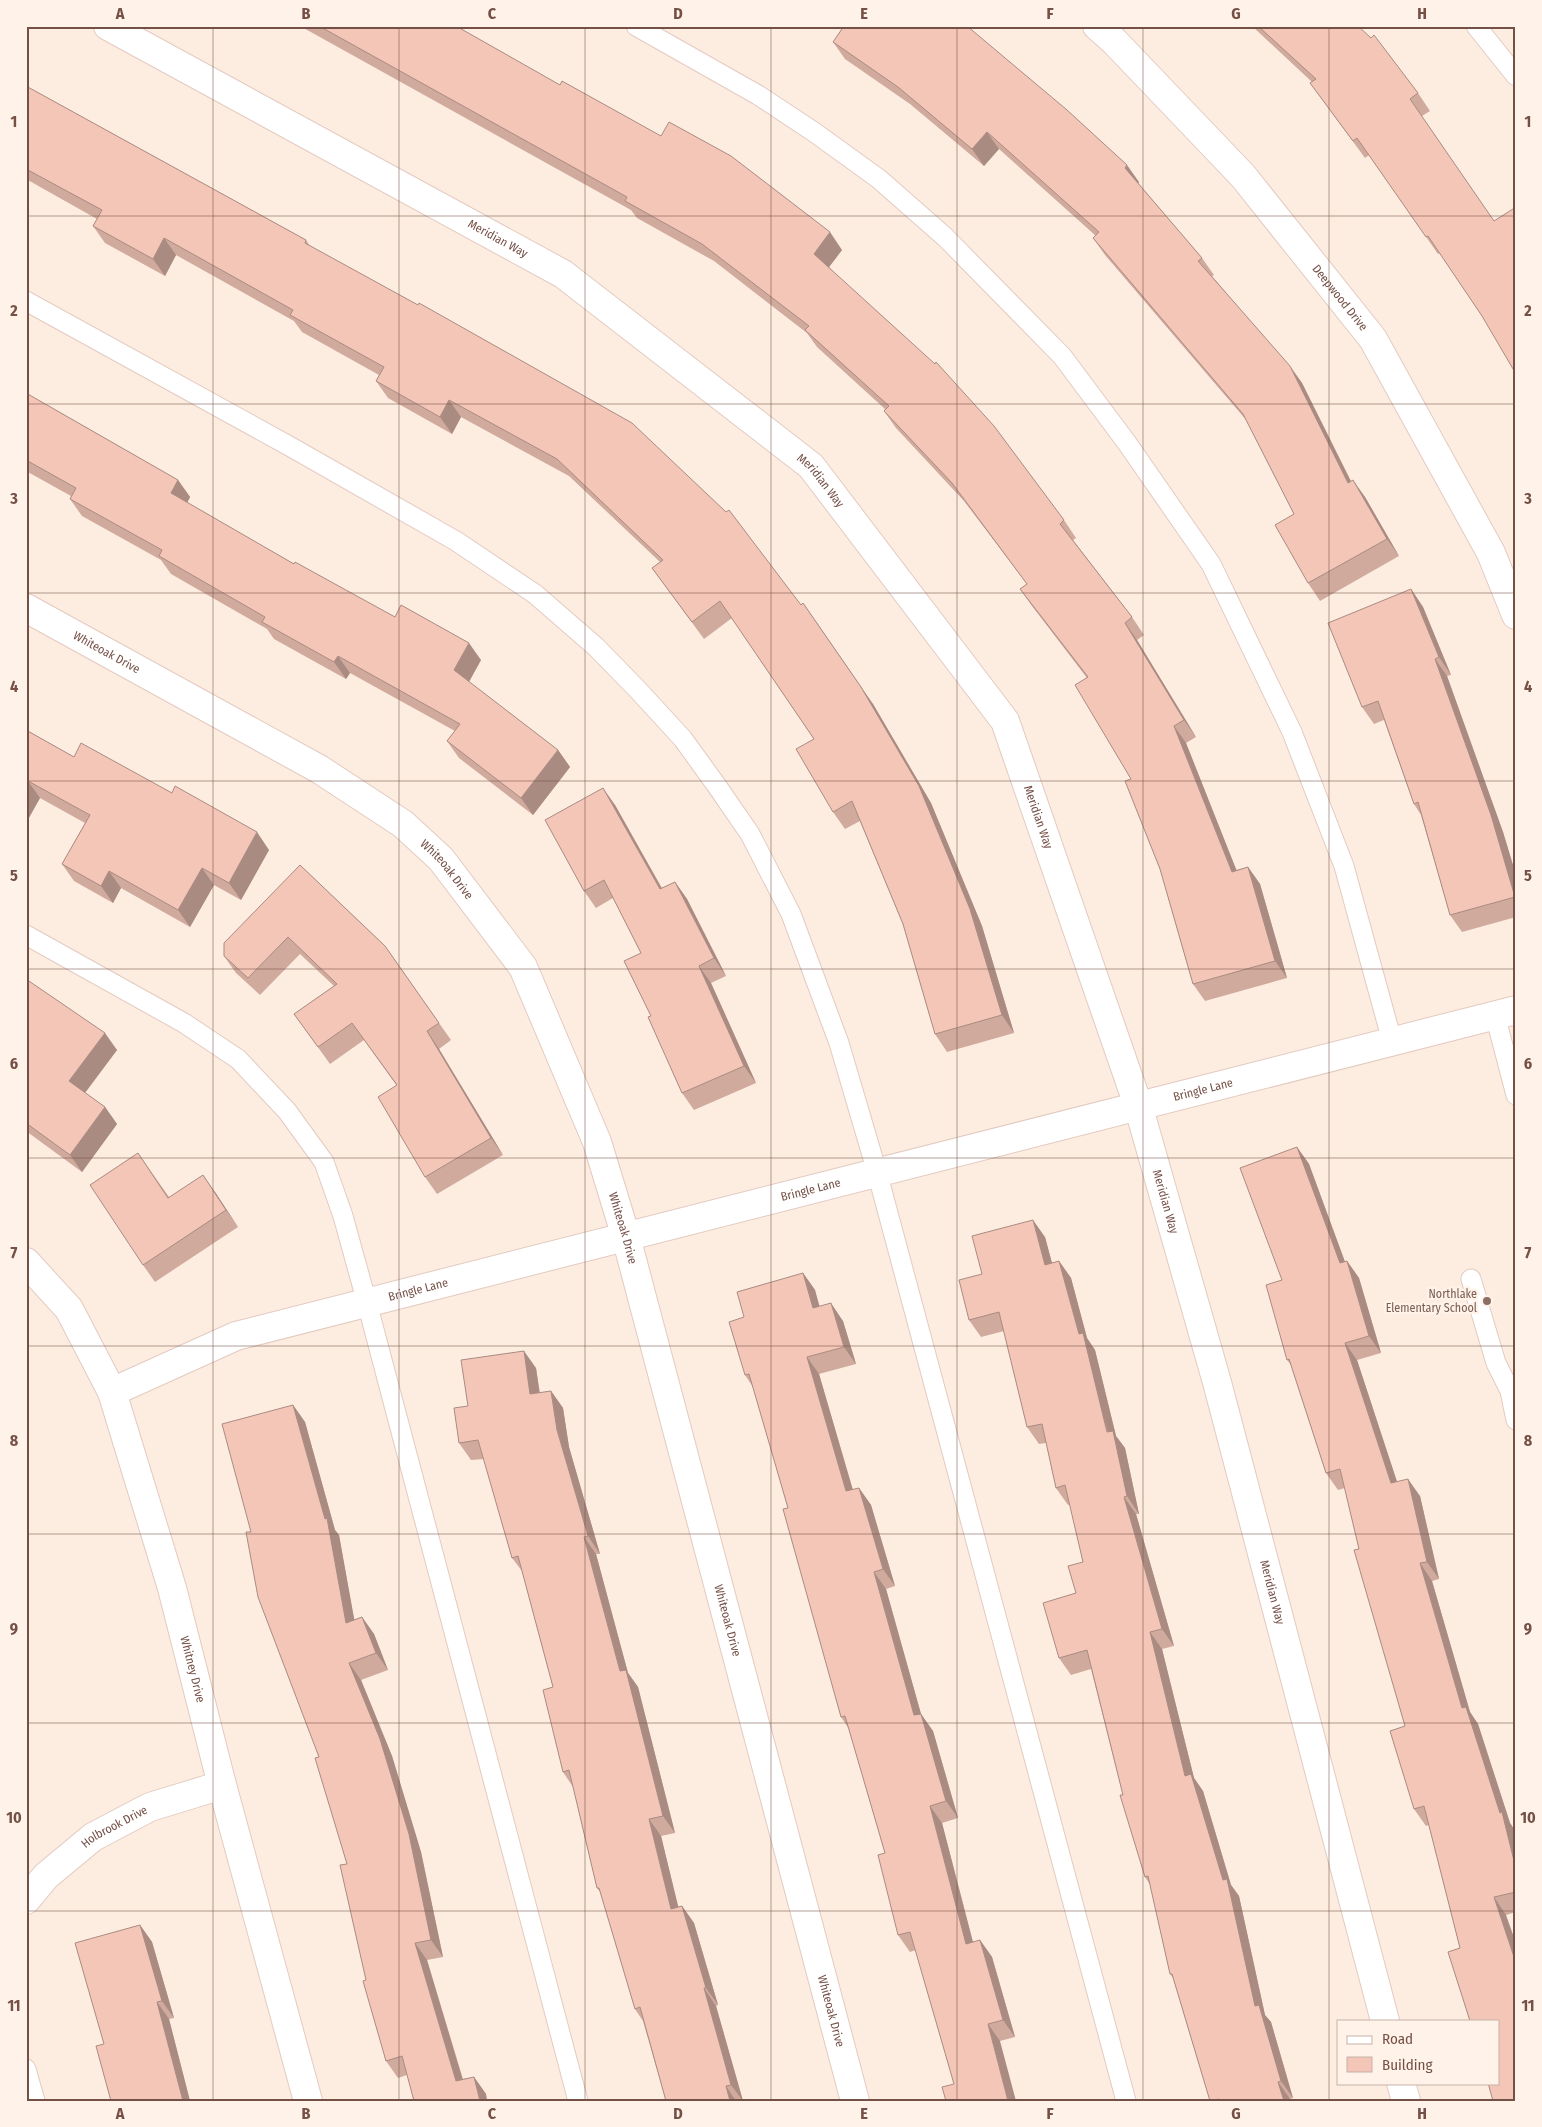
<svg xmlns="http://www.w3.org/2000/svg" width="1542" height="2127" font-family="'Fira Sans Condensed',sans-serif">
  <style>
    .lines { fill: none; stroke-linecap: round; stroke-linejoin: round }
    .lane-casing { stroke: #e3cac0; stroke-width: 21 }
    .street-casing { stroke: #e3cac0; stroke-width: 30 }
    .lane { stroke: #fff; stroke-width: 19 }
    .street { stroke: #fff; stroke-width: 28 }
    .wall { fill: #d1aa9e }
    .shaded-wall { fill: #aa8b81 }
    .building { fill: #f3c6b8; stroke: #aa8b81 }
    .grid { fill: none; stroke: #755047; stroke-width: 1; stroke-opacity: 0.55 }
    .education-dot { fill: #8d6e63; stroke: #fff2e8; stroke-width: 2 }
    .labels { text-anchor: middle; stroke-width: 4.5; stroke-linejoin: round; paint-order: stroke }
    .street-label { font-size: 12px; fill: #755047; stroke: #fff2e8 }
    .education-label { font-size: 12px; fill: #785e54; stroke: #fff2e8; text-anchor: end }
    .neatline { fill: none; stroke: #755047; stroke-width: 2 }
    .grid-label { font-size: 16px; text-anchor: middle; font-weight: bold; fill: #755047 }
  </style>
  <rect width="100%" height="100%" fill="#fdede1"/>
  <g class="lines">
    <g class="lane-casing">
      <g id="lane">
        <polyline points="636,26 758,95 814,132 879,179 945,237 1062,356 1127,443 1211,564 1292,732 1344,866 1392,1041"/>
        <polyline points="1476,26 1516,76"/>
        <polyline points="26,301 291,447 456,541 535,594 596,647 637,689 683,739 719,789 750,834 791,914 839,1043 877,1172 1126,2101"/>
        <polyline points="26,935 184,1023 238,1059 287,1111 324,1162 343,1216 367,1303 578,2101"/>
        <polyline points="1495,1015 1516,1095"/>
        <polyline points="1471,1279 1496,1363 1510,1391 1516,1420"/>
        <polyline points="26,2069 35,2101"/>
      </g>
    </g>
    <g class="street-casing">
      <g id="street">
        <path id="s1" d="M108 26 563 274 811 466 1005 721 1138 1105 1218 1386 1385 2021"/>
        <path id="s2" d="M1097 26 1114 41 1243 176 1373 339 1491 553 1516 615"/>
        <path id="s3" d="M26 608 319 769 403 824 441 859 523 967 597 1142 626 1237 855 2101"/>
        <path id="s4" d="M26 1262 69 1309 112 1392 172 1588 222 1785 308 2101"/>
        <path id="s5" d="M112 1392 236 1336 1516 1010"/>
        <path id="s6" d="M26 1900 46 1876 93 1837 150 1807 222 1785"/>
        <polyline points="1401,2083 1406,2101"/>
      </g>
    </g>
    <use href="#lane" class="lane"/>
    <use href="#street" class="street"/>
  </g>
  <g class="wall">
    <polygon points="300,26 456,26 842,250 829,267 1064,520 1076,538 1073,540 1132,617 1144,635 1137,640 1196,737 1186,743 1236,870 1248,867 1260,884 1287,978 1205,1001 1193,984 1160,869 1131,779 1087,678 1032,606 1020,589 1027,584 964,501 896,428 884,411 885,409 817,347 807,333 714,261 637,218 631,210"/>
    <polygon points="842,26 967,26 1139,182 1138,183 1202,258 1214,275 1212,276 1302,383 1351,481 1365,497 1399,556 1320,601 1308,583 1294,514 1247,421 1105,255 1093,238 1096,236 999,149 984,166 910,104 845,59 833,42 843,27"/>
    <polygon points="1252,26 1358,26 1418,93 1430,111 1422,116 1482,316 1440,253 1438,254 1369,155 1365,158 1310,83 1312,82"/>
    <polygon points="26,86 306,240 310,246 873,704 931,803 982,926 1014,1033 947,1052 935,1034 903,924 860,821 845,829 833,812 814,739 732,618 704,639 652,568 660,562 569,476 461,417 452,434 388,398 376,381 379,375 302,332 294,321 176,255 165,276 105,243 93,226 97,219 26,179"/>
    <polygon points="26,393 178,480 190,497 187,503 294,564 395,617 481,660 469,682 558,750 570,767 533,815 459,758 447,741 455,731 350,673 346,679 274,639 267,629 171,574 161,560 82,516 70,499 71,496 26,471"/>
    <polygon points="1411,589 1423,607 1451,675 1447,676 1503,832 1516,875 1516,917 1462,932 1450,915 1421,815 1414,804 1384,720 1374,724 1362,707"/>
    <polygon points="26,730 74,757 269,850 241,900 214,885 190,927 121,888 113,903 74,881 62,864 85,823 40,798 26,823"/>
    <polygon points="615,805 662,888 675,882 687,899 726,976 711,983 756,1083 694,1110 682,1093 651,1016 641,953 613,898 596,908 584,891"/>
    <polygon points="300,865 385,946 451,1040 439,1049 503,1155 437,1194 425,1177 397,1086 364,1040 330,1064 294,1014 334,986 300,954 260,995 236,973 224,956"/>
    <polygon points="26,979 117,1050 85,1093 105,1107 117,1124 82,1172 26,1131"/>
    <polygon points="1297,1147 1309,1164 1345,1262 1347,1261 1359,1278 1381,1353 1357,1360 1397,1482 1420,1496 1439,1579 1432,1581 1470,1712 1478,1724 1510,1823 1514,1829 1516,1836 1516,1912 1506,1915 1460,1948 1429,1825 1426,1826 1414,1809 1405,1726 1359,1549 1345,1488 1338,1490 1326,1473 1291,1365 1287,1360 1282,1280"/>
    <polygon points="138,1153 169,1197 215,1192 238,1227 155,1282 143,1265"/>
    <polygon points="1045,1237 1052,1263 1059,1261 1071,1278 1087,1338 1095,1350 1116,1436 1125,1448 1139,1514 1136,1514 1174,1646 1162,1649 1194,1778 1203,1791 1231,1885 1239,1896 1265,2015 1271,2022 1293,2098 1290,2099 1290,2101 1210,2101 1173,1978 1170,1974 1151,1886 1145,1877 1123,1795 1091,1669 1071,1675 1059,1658 1083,1562 1070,1504 1068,1505 1056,1488 1046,1443 1039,1444 1027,1427 1004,1331 981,1337 969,1320 982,1274"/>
    <polygon points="803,1273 815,1290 819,1307 843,1321 856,1364 819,1374 853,1490 859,1488 871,1505 895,1586 886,1589 921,1714 933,1731 958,1818 942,1823 973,1942 980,1940 992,1957 1015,2037 1000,2041 954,2084 916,1950 910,1952 898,1935 885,1853 849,1729 841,1717 788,1508 753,1387 745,1375 744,1317"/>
    <polygon points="536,1368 540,1393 551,1391 563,1408 569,1447 600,1554 596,1554 628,1673 638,1687 675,1833 661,1836 678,1907 682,1906 694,1923 718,2005 716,2006 743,2101 666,2101 643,2021 635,2009 601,1893 597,1888 573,1787 563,1772 553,1687 522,1571 512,1558 484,1459 471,1460 459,1443"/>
    <polygon points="293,1405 305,1422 335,1530 339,1535 354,1620 362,1617 374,1634 388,1670 361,1680 392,1756 421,1852 443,1957 427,1960 463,2079 474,2077 486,2094 487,2101 414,2101 407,2075 398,2078 386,2061 366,1980 347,1864 319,1757 251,1532"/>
    <polygon points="140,1925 152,1942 174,2018 169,2019 190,2101 111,2101 104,2044"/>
  </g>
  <g class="shaded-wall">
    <polygon points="987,132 999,149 984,166 972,149"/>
    <polygon points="1127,165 1139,182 1137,185 1125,168"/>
    <polygon points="830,232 842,250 826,271 814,254"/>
    <polygon points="164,238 176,255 165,276 153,259"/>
    <polygon points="1290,366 1302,383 1360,500 1348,483"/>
    <polygon points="449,400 461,417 452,434 440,417"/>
    <polygon points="178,480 190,497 183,511 171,493"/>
    <polygon points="1353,480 1365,497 1399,556 1387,539"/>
    <polygon points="1411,589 1423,607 1451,675 1439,657"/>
    <polygon points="803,603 873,704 931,803 982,926 1014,1033 1002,1015"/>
    <polygon points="1125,623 1137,640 1196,737 1184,720"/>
    <polygon points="469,643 481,660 466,687 454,670"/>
    <polygon points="338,656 350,673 346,679 334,662"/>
    <polygon points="1435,659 1447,676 1503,832 1516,875 1516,898"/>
    <polygon points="1174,726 1186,743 1244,889 1232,872"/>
    <polygon points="558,750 570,767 533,815 521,798"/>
    <polygon points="28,781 40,798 26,823 26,784"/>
    <polygon points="603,788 615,805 672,907 660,889"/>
    <polygon points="257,832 269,850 241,900 229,883"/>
    <polygon points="1248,867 1260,884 1287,978 1275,961"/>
    <polygon points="202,868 214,885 190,927 178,910"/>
    <polygon points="109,871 121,888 113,903 101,886"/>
    <polygon points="675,882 687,899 726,976 714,958"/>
    <polygon points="699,966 711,983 756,1083 744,1066"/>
    <polygon points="427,1031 439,1049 503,1155 491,1138"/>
    <polygon points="105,1033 117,1050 81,1098 69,1081"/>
    <polygon points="105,1107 117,1124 82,1172 70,1155"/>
    <polygon points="1297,1147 1309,1164 1352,1281 1340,1263"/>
    <polygon points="203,1175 215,1192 238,1227 226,1210"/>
    <polygon points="1033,1220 1045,1237 1057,1282 1045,1265"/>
    <polygon points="1059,1261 1071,1278 1087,1338 1095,1350 1116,1436 1125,1448 1139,1514 1127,1496 1079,1334"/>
    <polygon points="1347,1261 1359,1278 1381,1353 1369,1336"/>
    <polygon points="803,1273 815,1290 825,1326 813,1308"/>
    <polygon points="831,1303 843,1321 856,1364 844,1347"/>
    <polygon points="1345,1343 1357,1360 1403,1500 1391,1483"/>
    <polygon points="524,1351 536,1368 542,1411 530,1394"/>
    <polygon points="807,1357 819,1374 858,1508 846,1491"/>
    <polygon points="551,1391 563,1408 569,1447 600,1554 588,1536 557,1430"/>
    <polygon points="293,1405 305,1422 335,1530 339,1535 358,1640 346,1623 325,1519"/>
    <polygon points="1408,1479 1420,1496 1439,1579 1427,1562"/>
    <polygon points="859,1488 871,1505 895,1586 883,1569"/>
    <polygon points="1124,1497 1136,1514 1174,1646 1162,1629"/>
    <polygon points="584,1537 596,1554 628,1673 638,1687 675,1833 663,1816 620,1671"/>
    <polygon points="1420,1563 1432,1581 1470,1712 1478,1724 1510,1823 1514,1829 1516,1836 1516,1869 1500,1813 1462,1708"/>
    <polygon points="874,1572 886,1589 921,1714 933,1731 958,1818 946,1801 914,1715"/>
    <polygon points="362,1617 374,1634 388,1670 376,1653"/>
    <polygon points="1150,1632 1162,1649 1194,1778 1203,1791 1231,1885 1239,1896 1265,2015 1271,2022 1293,2098 1281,2081 1255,2006 1223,1880 1185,1776"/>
    <polygon points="349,1663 361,1680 392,1756 421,1852 443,1957 431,1940"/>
    <polygon points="930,1806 942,1823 978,1962 966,1944"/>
    <polygon points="649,1819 661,1836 683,1926 671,1909"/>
    <polygon points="1494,1897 1506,1915 1516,1943 1516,1963"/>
    <polygon points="682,1906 694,1923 718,2005 706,1988"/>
    <polygon points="140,1925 152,1942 174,2018 162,2001"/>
    <polygon points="980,1940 992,1957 1015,2037 1003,2020"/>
    <polygon points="415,1943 427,1960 468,2098 456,2081"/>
    <polygon points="704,1988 716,2006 743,2101 731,2085"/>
    <polygon points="157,2002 169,2019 190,2101 183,2101"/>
    <polygon points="988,2024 1000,2041 1016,2101 1008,2101"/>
    <polygon points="474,2077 486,2094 487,2101 480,2101"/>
    <polygon points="1278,2082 1290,2099 1290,2101 1284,2101"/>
    <polygon points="726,2086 736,2101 730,2101"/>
  </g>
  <g class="building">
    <polygon points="319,26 456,26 560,85 562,81 661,136 669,122 731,156 830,232 814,254 935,364 936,362 994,426 1064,520 1060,524 1132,617 1125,623 1184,720 1174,726 1232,872 1248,867 1275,961 1193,984 1160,869 1125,781 1131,779 1075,685 1088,677 1020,589 1027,584 952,483 884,411 889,406 805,330 809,326 702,244 625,201 627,197"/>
    <polygon points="844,26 967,26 1067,110 1127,165 1125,168 1202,258 1198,261 1290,366 1348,483 1353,480 1387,539 1308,583 1275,525 1294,514 1243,414 1093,238 1099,232 987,132 972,149 898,87 833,42"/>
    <polygon points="1258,26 1358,26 1371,38 1374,35 1418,93 1410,99 1494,221 1516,207 1516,374 1482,316 1428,236 1426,237 1357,138 1353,141 1310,83 1316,79"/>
    <polygon points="26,86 306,240 305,243 418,305 419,303 632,423 726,512 729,510 801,605 803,603 861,687 919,786 970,909 1002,1015 935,1034 903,924 852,801 833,812 796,749 814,739 720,601 692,622 652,568 663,560 557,459 449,400 440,417 376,381 384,367 290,315 293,310 164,238 153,259 93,226 102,210 26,169"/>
    <polygon points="26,393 178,480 171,493 294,564 295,562 395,617 401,605 469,643 454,670 558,750 521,798 447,741 460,724 338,656 334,662 262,622 265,617 159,556 162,550 70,499 76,488 26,460"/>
    <polygon points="1411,589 1439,657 1435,659 1491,815 1515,897 1450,915 1418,802 1414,804 1378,701 1362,707 1328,623"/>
    <polygon points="26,730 74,757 81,743 172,793 175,786 257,832 229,883 202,868 178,910 109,871 101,886 62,864 90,815 28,781 26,784"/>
    <polygon points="603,788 660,889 675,882 714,958 699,966 744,1066 682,1093 648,1017 651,1016 624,961 641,953 604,880 584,891 545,820"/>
    <polygon points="300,865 385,946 439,1023 427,1031 491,1138 425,1177 378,1097 397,1085 352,1023 318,1047 294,1014 337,984 288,937 248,978 224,956 224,943"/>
    <polygon points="26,979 105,1033 69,1081 105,1107 70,1155 26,1123"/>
    <polygon points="1297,1147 1340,1263 1347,1261 1369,1336 1345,1343 1391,1483 1408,1479 1427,1562 1420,1563 1462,1708 1466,1707 1500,1813 1502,1812 1516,1869 1516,1892 1494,1897 1516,1963 1516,2101 1493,2101 1488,2083 1498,2083 1498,2021 1470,2021 1448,1952 1460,1948 1424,1806 1414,1809 1390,1731 1405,1726 1354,1550 1359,1549 1340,1469 1326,1473 1289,1359 1287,1360 1266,1285 1282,1280 1240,1168"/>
    <polygon points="138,1153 168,1198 203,1175 226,1210 143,1265 90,1185"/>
    <polygon points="1033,1220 1045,1265 1059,1261 1079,1334 1083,1333 1107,1432 1113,1431 1127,1496 1124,1497 1162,1629 1150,1632 1185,1776 1191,1774 1223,1880 1227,1879 1255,2006 1259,2005 1281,2081 1278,2082 1284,2101 1219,2101 1219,2099 1210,2101 1172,1974 1170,1974 1148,1876 1145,1877 1120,1795 1123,1795 1087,1650 1059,1658 1043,1603 1076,1593 1068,1566 1083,1562 1065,1485 1056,1488 1042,1424 1027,1427 999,1312 969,1320 959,1280 982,1274 972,1236"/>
    <polygon points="803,1273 813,1308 831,1303 844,1347 807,1357 846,1491 859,1488 883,1569 874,1572 914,1715 921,1714 946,1801 930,1806 966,1944 980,1940 1003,2020 988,2024 1008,2101 946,2101 942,2087 954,2084 910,1932 898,1935 878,1855 885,1853 845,1716 841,1717 783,1509 788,1508 749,1374 745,1375 729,1322 744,1317 737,1292"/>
    <polygon points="524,1351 530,1394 551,1391 557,1430 588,1536 584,1537 620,1671 626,1670 663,1816 649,1819 671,1909 682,1906 706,1988 704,1988 731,2085 726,2086 730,2101 666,2101 640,2007 635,2009 599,1888 597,1888 569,1770 563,1772 543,1690 553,1687 518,1556 512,1558 478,1440 459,1443 454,1408 468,1406 461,1360"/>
    <polygon points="293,1405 325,1519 327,1518 346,1623 362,1617 376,1653 349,1663 380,1739 409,1834 431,1940 415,1943 456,2081 474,2077 480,2101 414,2101 402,2056 386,2061 363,1981 366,1980 340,1865 347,1864 315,1758 319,1757 258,1597 246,1532 251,1532 222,1424"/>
    <polygon points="140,1925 162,2001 157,2002 183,2101 111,2101 96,2046 104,2044 75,1943"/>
  </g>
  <path class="grid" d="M213 26V2101M399 26V2101M585 26V2101M771 26V2101M957 26V2101M1143 26V2101M1329 26V2101M26 216H1516M26 404H1516M26 593H1516M26 781H1516M26 969H1516M26 1158H1516M26 1346H1516M26 1534H1516M26 1723H1516M26 1911H1516"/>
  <circle class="education-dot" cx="1487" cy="1301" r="5"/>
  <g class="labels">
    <g class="street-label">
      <text dy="4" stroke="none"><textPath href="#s1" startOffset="444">Meridian Way</textPath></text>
      <text dy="4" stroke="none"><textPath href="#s2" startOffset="365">Deepwood Drive</textPath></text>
      <text dy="4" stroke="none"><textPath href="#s1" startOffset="849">Meridian Way</textPath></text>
      <text dy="4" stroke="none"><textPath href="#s3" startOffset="92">Whiteoak Drive</textPath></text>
      <text dy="4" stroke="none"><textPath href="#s1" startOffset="1254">Meridian Way</textPath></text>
      <text dy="4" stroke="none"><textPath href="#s3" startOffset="498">Whiteoak Drive</textPath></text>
      <text dy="4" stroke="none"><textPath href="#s5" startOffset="1134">Bringle Lane</textPath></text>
      <text dy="4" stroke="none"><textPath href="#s5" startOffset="729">Bringle Lane</textPath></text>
      <text dy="4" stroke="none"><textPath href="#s1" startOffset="1659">Meridian Way</textPath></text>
      <text dy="4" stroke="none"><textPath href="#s3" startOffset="902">Whiteoak Drive</textPath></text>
      <text dy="4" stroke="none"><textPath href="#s5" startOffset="324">Bringle Lane</textPath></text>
      <text dy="4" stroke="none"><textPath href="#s1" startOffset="2064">Meridian Way</textPath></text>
      <text dy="4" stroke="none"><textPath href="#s3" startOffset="1308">Whiteoak Drive</textPath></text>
      <text dy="4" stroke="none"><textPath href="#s4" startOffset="446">Whitney Drive</textPath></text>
      <text dy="4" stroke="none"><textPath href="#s6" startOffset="116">Holbrook Drive</textPath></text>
      <text dy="4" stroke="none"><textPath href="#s3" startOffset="1712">Whiteoak Drive</textPath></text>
    </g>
    <g class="education-label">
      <text x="1477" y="1298">Northlake<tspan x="1477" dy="14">Elementary School</tspan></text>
    </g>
  </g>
  <rect width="1542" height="2127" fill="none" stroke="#fff2e8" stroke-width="55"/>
  <rect x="1337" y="2020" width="162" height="65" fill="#fff2e8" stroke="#c8b1a8"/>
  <rect x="1347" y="2036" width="25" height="8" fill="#ffffff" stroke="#c8b1a8"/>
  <text x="1382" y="2044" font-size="15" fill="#755047">Road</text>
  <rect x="1347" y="2057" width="25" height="15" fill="#f3c6b8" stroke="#c8b1a8"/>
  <text x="1382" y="2070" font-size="15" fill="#755047">Building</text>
  <rect x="28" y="28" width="1486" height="2072" class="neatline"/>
  <g class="grid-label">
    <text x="120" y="19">A</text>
    <text x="306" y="19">B</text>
    <text x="492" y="19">C</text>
    <text x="678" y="19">D</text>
    <text x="864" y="19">E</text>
    <text x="1050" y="19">F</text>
    <text x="1236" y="19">G</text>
    <text x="1422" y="19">H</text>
    <text x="14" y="127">1</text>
    <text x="1528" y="127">1</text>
    <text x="14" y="316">2</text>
    <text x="1528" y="316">2</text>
    <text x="14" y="504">3</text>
    <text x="1528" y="504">3</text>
    <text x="14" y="692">4</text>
    <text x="1528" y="692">4</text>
    <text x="14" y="881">5</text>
    <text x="1528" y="881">5</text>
    <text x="14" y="1069">6</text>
    <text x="1528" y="1069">6</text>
    <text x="14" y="1258">7</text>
    <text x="1528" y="1258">7</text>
    <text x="14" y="1446">8</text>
    <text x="1528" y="1446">8</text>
    <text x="14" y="1634">9</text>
    <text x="1528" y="1634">9</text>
    <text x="14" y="1823">10</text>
    <text x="1528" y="1823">10</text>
    <text x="14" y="2011">11</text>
    <text x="1528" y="2011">11</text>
    <text x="120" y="2119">A</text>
    <text x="306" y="2119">B</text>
    <text x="492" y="2119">C</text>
    <text x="678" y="2119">D</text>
    <text x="864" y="2119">E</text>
    <text x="1050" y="2119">F</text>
    <text x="1236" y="2119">G</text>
    <text x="1422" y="2119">H</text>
  </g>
</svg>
